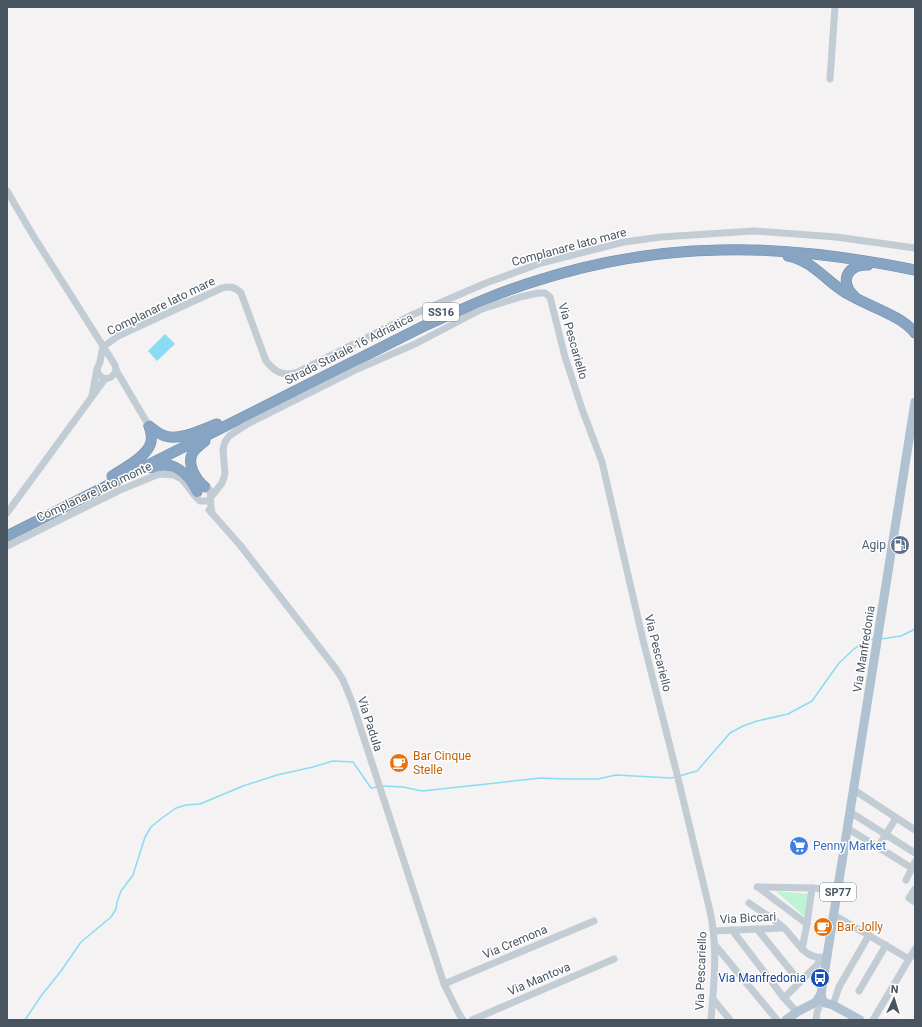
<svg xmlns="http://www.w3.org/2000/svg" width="922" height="1027" font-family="Roboto,sans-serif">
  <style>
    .green { fill: #bff3d4 }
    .water { fill: #89dcf3 }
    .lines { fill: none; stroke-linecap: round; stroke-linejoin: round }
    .stream { stroke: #89dcf3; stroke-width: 1.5 }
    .highway-casing { stroke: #728faf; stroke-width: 11 }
    .minor { stroke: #c2ccd4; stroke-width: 7 }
    .major { stroke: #b0c1d2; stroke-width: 9 }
    .highway { stroke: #87a4c3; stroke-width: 10 }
    .labels { text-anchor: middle; stroke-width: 3; stroke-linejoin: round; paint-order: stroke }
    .shield { fill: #fff; stroke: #7f8890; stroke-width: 1 }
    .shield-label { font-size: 11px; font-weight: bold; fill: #485561 }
    .street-label { font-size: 12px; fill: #485561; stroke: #fff }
    .service-label { font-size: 12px; fill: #4e5e75; stroke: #fff; text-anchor: end }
    .food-label { font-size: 12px; fill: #c56008; stroke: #fff; text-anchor: start }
    .shop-label { font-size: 12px; fill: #366cbe; stroke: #fff; text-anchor: start }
    .transit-label { font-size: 12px; fill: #164399; stroke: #fff; text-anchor: end }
  </style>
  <rect width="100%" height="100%" fill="#f4f2f2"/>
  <polygon class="green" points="776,891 808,894 805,917"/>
  <polygon class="water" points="165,334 175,344 157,361 148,351"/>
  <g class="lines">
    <g class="stream">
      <polyline points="881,639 901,636 915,629"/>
      <polyline points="679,776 697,771 730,733 743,726 757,721 788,714 812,701 839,663 854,649 869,639 873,639"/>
      <polyline points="382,786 403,787 422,791 541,778 566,779 598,779 616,775 671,778 676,777"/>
      <polyline points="25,1020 41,996 61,971 81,942 111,917 116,909 117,902 121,891 133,875 145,837 151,827 162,818 176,808 186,805 200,804 243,786 277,775 313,767 333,761 353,762 371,788 378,787"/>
    </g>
    <g class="highway-casing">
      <g id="highway">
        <path d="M788 256C810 260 823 277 840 289 862 305 899 313 915 333"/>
        <path d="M854 296C852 294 849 291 848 288 842 273 854 264 868 265"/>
        <path d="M149 426C154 430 159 434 165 436 180 441 203 429 217 424"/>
        <path d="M152 468C172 458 189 474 197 492"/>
        <path d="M112 476C124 468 148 456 151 442 152 436 151 431 149 426"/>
        <path d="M205 487C196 480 186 464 193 452 196 448 201 444 205 441"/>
        <path d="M7 536 424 326C462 309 499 292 539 280 596 262 660 251 720 250 786 248 851 257 915 270"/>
      </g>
    </g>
    <g class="minor">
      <polyline points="830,79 835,7"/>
      <polyline points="7,191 34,237 115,365 116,370 149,426"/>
      <path d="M103 347 118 336 222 288C231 286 235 287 241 293L266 361C275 372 283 377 298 372L414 314 486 283 541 263 624 242 661 237 754 231 836 237 915 248"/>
      <path d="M103 347 100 362 97 369C99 381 112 382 116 370"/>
      <polyline points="92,396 97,369"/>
      <polyline points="209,510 240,545 336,669 343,680 352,702 444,984 459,1014 463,1020"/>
      <polyline points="7,513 105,379"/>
      <path d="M212 513C210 506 211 495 210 490 205 486 200 487 197 492V498L200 501H208L222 483 225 474 223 449 225 442 229 436 247 424 355 370 415 344 482 309 520 297 538 293H545L550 297 565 357 582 409 602 462 643 640 676 770 710 911C718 948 714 983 711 1020"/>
      <polyline points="7,546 120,490 159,474 174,475 182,479 195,496"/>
      <polyline points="854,790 915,830"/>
      <polyline points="850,812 915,853"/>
      <polyline points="847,828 915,870"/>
      <polyline points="878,847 896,818"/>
      <polyline points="906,880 915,862"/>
      <polyline points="757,887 812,888 807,924 802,949"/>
      <polyline points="758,887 807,924"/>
      <polyline points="812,888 838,890"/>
      <polyline points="915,889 909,898 915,902"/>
      <path d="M749 903C760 911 773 918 783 927 797 940 805 963 828 956"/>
      <polyline points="834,915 909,959"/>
      <polyline points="757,929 800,982"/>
      <polyline points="732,930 784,998 797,1012"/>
      <polyline points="714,931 783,928"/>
      <polyline points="715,945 777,1020"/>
      <polyline points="444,984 594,921"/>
      <polyline points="859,991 886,945"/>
      <polyline points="784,998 817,965 821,958"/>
      <polyline points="713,999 730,1020"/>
      <polyline points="833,1005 839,987 869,935"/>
      <polyline points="472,1020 614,959"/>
      <polyline points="816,1020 817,1012 819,1007"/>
      <polyline points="873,1020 915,949"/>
    </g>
    <g class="major">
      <polyline points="821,994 822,999 825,1003 833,1005 860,1020"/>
      <polyline points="786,1020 797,1012 816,1002 821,994 915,402"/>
    </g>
    <use href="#highway" class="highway"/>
  </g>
  <defs>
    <g id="fuel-disc" transform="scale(1)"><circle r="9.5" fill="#5c6f8a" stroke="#fff"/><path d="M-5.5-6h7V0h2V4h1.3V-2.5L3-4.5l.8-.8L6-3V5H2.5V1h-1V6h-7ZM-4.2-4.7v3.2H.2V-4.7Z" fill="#fff"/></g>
    <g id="cafe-disc" transform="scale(1)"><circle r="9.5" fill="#e8710a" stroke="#fff"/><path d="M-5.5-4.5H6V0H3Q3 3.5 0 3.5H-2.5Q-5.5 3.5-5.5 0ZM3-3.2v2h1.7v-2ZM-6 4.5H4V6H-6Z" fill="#fff"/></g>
    <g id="supermarket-disc" transform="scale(1)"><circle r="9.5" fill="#3f7fe0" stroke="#fff"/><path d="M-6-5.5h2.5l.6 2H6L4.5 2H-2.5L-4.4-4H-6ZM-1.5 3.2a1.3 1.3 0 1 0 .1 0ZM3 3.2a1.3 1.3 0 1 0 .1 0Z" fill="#fff"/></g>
    <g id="bus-disc" transform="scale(1)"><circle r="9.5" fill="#1a4fb4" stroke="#fff"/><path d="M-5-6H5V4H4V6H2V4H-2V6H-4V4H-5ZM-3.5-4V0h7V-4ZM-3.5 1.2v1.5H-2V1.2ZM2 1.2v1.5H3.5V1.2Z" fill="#fff"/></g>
  </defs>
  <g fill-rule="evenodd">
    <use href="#fuel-disc" x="900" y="545"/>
    <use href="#cafe-disc" x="399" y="763"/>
    <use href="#supermarket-disc" x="799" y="846"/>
    <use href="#cafe-disc" x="823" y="927"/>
    <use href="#bus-disc" x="820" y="978"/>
  </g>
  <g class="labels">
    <g class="shield">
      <rect x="423" y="303" width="36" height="18" rx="3"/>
      <rect x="820" y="883" width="36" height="18" rx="3"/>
    </g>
    <g class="shield-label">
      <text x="441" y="316">SS16</text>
      <text x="838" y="896">SP77</text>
    </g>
    <g class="street-label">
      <text transform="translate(569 247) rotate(-15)" y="4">Complanare lato mare</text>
      <text transform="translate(161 306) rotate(-26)" y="4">Complanare lato mare</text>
      <text transform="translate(573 341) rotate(74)" y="4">Via Pescariello</text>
      <text transform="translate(349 349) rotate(-27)" y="4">Strada Statale 16 Adriatica</text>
      <text transform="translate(94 492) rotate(-25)" y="4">Complanare lato monte</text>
      <text transform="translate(864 649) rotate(-81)" y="4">Via Manfredonia</text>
      <text transform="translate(658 653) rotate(76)" y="4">Via Pescariello</text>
      <text transform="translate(370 724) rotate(72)" y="4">Via Padula</text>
      <text transform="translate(748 918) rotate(-3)" y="4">Via Biccari</text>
      <text transform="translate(515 942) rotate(-23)" y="4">Via Cremona</text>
      <text transform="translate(701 971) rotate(-88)" y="4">Via Pescariello</text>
      <text transform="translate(539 979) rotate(-23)" y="4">Via Mantova</text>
    </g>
    <g class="service-label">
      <text x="886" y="549">Agip</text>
    </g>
    <g class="food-label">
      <text x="413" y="760">Bar Cinque<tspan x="413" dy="14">Stelle</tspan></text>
      <text x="837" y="931">Bar Jolly</text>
    </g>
    <g class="shop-label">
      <text x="813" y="850">Penny Market</text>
    </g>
    <g class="transit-label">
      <text x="806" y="982">Via Manfredonia</text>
    </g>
  </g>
  <rect width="922" height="1027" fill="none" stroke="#485561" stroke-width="16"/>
  <g transform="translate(894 999) rotate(4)" stroke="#ffffff" stroke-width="3" paint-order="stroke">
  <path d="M0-3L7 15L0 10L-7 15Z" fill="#485561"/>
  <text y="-6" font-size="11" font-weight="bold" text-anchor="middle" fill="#485561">N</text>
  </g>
</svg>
